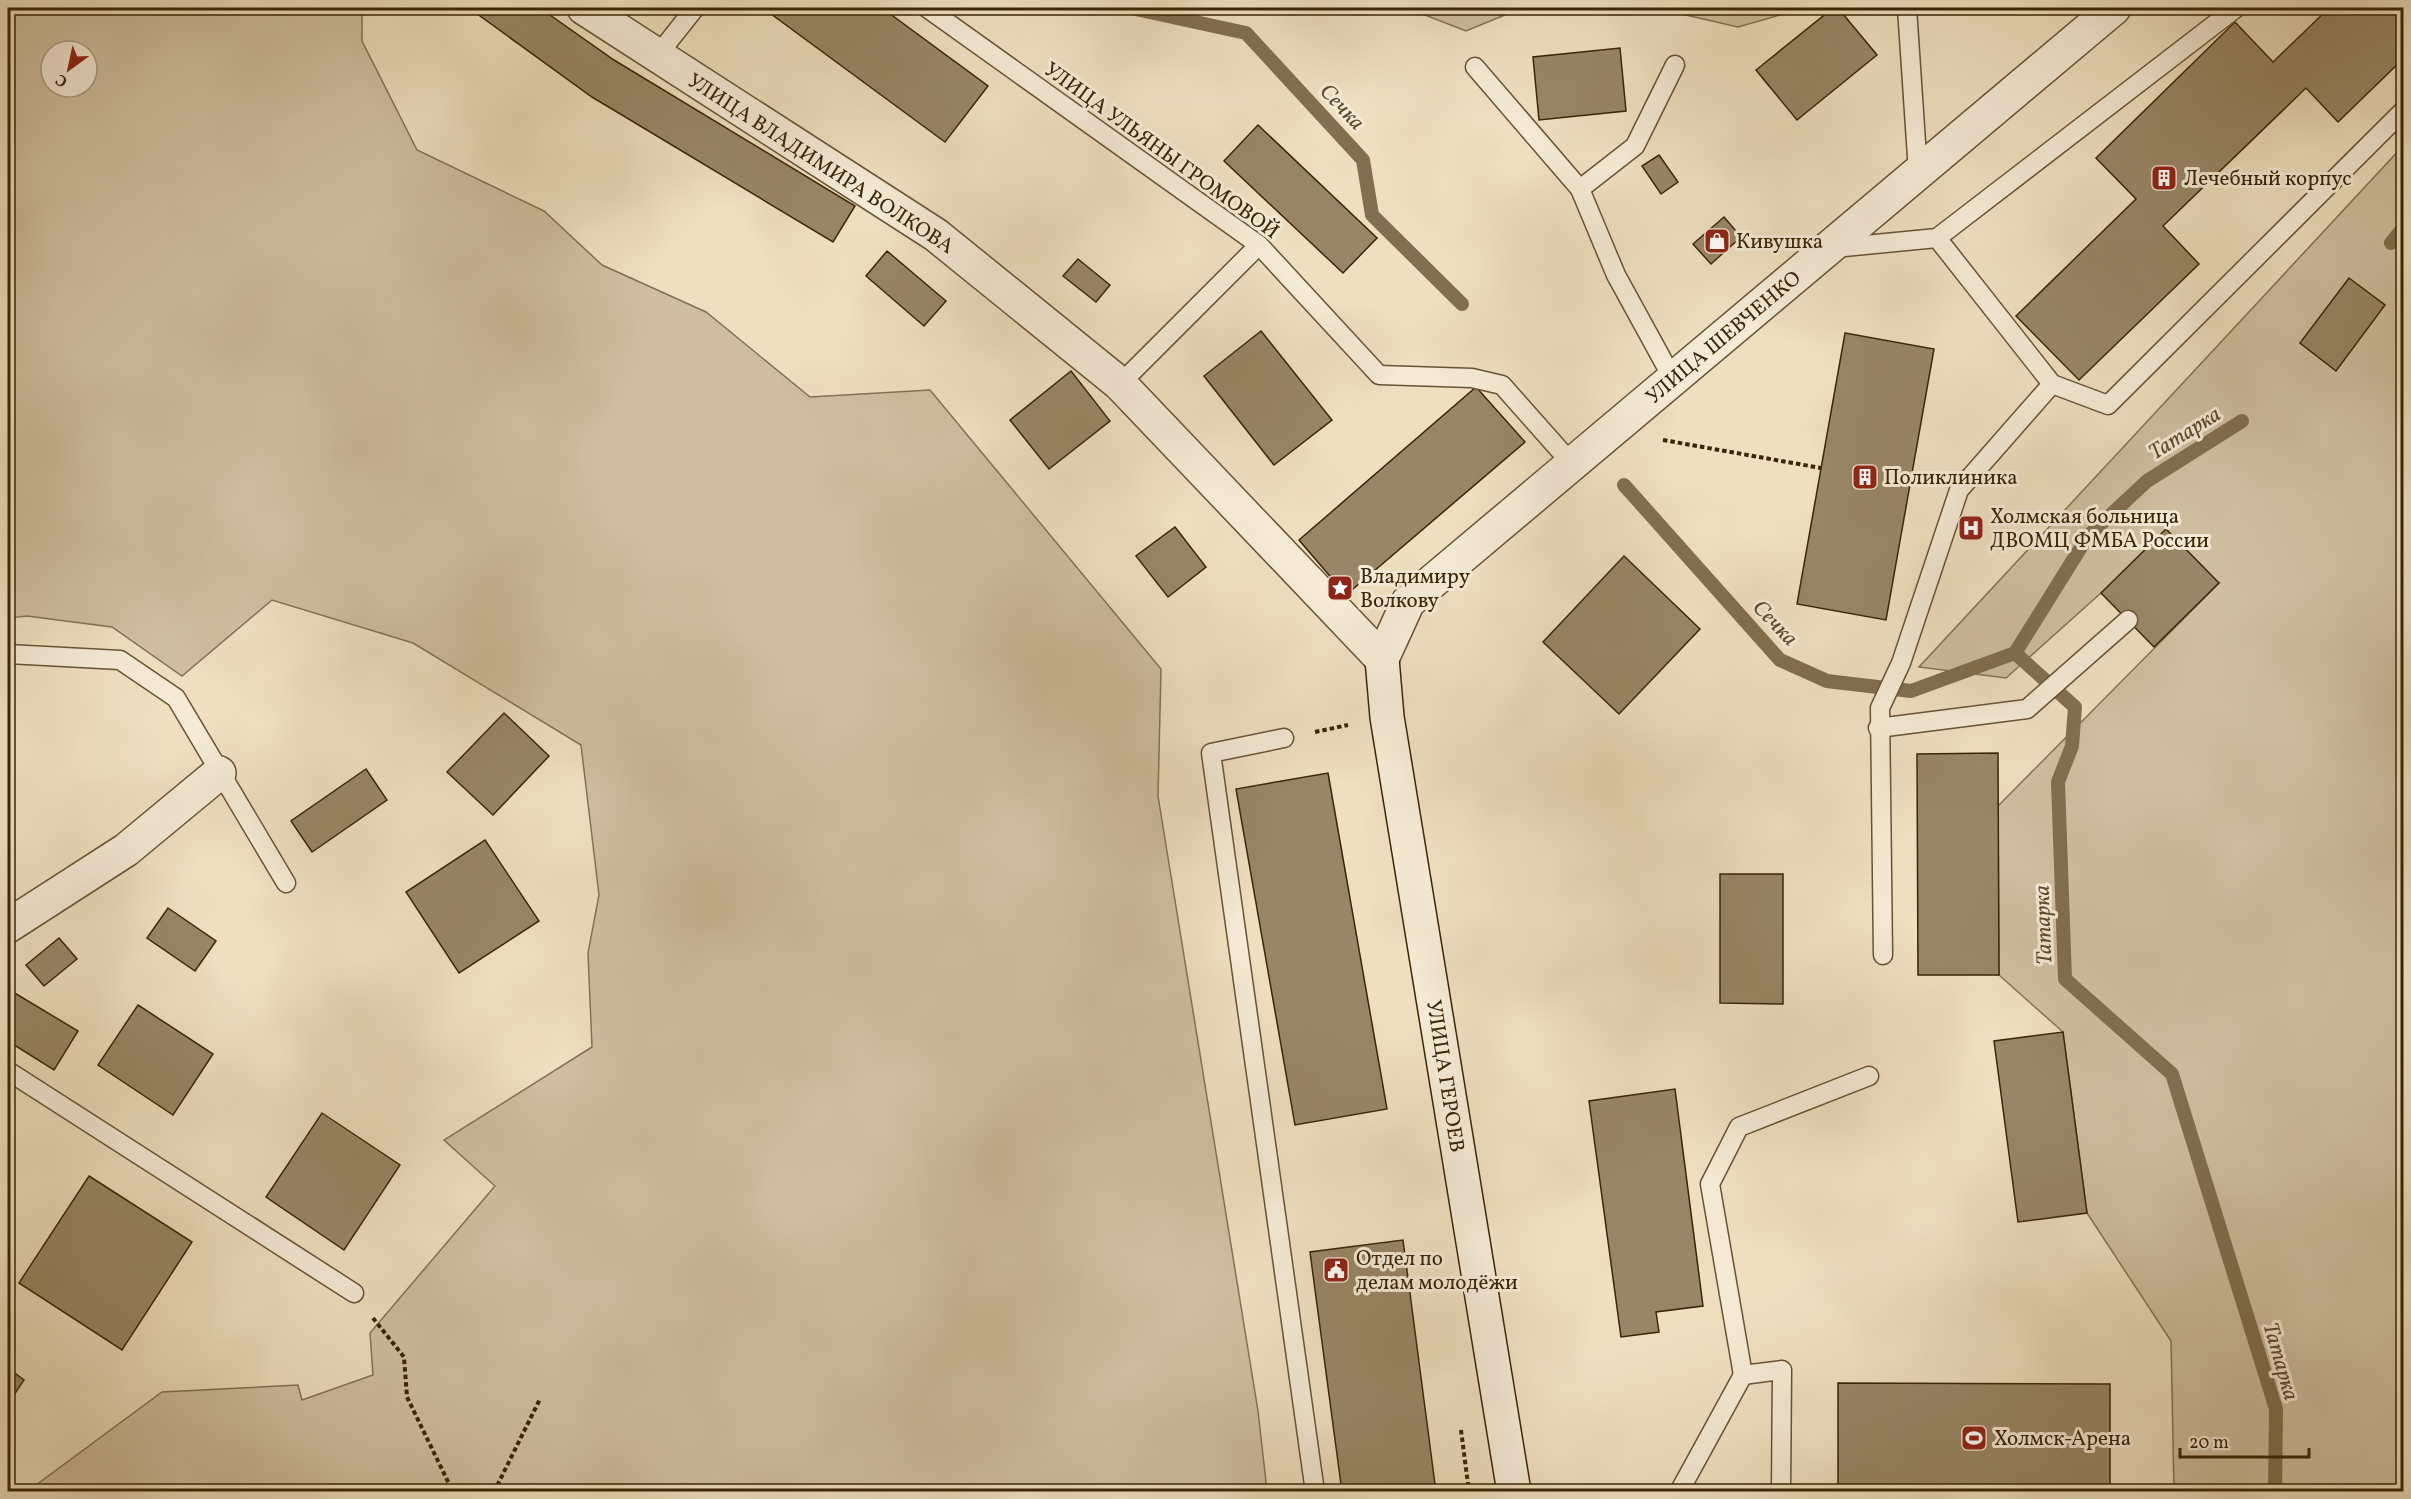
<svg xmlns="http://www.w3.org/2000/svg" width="2411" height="1499" font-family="Vollkorn,serif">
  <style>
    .green { fill: #cfbfa0; stroke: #847253; stroke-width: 1.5; fill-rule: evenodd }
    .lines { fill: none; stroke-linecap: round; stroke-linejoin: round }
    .stream { stroke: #816f4f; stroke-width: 14 }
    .building { fill: #988666; stroke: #3a2506; stroke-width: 1.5 }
    .lane-casing { stroke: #675434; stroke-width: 21 }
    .street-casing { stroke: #675434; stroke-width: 36 }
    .secondary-casing { stroke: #3a2506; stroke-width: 36 }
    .path { stroke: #3a2506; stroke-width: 4; stroke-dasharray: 4.5 3; stroke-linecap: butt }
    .lane { stroke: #f4ead5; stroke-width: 18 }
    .street { stroke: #f4ead5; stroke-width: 33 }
    .secondary { stroke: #f4ead5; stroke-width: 33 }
    .labels { text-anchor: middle; stroke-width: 6; stroke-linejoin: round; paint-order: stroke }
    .street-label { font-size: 21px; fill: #3a2506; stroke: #f4ead5 }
    .poi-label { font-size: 21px; fill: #3a2506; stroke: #f4ead5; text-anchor: start }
    .water-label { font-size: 22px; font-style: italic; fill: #5e4a2b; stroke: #f4ead5 }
  </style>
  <rect width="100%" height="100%" fill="#eedfbf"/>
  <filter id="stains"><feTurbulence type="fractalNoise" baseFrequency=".00333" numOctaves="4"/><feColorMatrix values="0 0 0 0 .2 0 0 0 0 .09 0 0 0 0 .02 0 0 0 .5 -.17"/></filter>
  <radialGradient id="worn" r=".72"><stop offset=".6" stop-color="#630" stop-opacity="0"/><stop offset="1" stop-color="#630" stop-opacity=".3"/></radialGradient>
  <g class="green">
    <path d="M8 8H362V41L417 150 544 211 602 265 706 312 810 397 930 390 1161 669 1158 796 1258 1411 1267 1491H28L162 1392 298 1385 302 1400 373 1375 370 1333 495 1186 444 1140 592 1047 588 953 599 895 581 745 413 643 272 600 182 676 112 627 27 616 8 618ZM51 51H87V87H51Z"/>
    <polygon points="1407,8 1522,8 1466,31"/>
    <polygon points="1655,8 1805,8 1738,27"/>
    <polygon points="2403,146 2403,1491 2174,1491 2171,1341 2087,1213 2063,1032 1999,975 1998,806 2219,583 2101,593 2006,678 1919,667"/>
  </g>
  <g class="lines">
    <g class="stream">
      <polyline points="1131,8 1246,33 1363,160 1372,215 1462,304"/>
      <polyline points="2391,243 2404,227"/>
      <polyline points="1624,485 1780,660 1827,681 1911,691 2015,653"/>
      <polyline points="2015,653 2075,707 2072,746 2058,782 2065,979 2172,1074 2276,1409 2275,1492"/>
      <polyline points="2015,653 2088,536 2147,481 2242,421"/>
    </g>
  </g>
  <g class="building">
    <polygon points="469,8 540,8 614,60 855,206 833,242 592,97"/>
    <polygon points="763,8 882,8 988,86 945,142"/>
    <polygon points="1833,8 1838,8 1877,55 1797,120 1756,70"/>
    <polygon points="2329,8 2404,8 2404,58 2338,122 2306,88 2163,226 2199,264 2079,380 2016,316 2136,199 2096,158 2235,22 2273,62"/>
    <polygon points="1620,48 1626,111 1539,120 1533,57"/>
    <polygon points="1258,125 1377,238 1343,273 1224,161"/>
    <polygon points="1659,155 1678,182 1661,194 1642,166"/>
    <polygon points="1724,217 1741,237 1711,264 1693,244"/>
    <polygon points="887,251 946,301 924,326 866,276"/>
    <polygon points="1078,259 1110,285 1096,302 1063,276"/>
    <polygon points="2349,278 2385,305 2336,371 2300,343"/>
    <polygon points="1261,331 1332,420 1274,465 1204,376"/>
    <polygon points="1845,333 1934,349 1886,620 1797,604"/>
    <polygon points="1071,371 1110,421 1049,469 1010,420"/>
    <polygon points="1476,387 1525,442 1346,595 1299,540"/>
    <polygon points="1175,527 1206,567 1168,597 1136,556"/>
    <polygon points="2166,529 2219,583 2154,647 2101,593"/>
    <polygon points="1624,556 1700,629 1619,714 1543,642"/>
    <polygon points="504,713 549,756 493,815 447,772"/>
    <polygon points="1998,753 1999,975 1918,975 1917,754"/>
    <polygon points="366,769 387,800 312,852 291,821"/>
    <polygon points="1328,773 1387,1109 1295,1125 1236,789"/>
    <polygon points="485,840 539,921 459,973 406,892"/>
    <polygon points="1720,874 1783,874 1783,1004 1720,1003"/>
    <polygon points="168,908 216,941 195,971 147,938"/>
    <polygon points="59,938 77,959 44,986 26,965"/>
    <polygon points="8,989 78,1031 54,1070 8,1041"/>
    <polygon points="138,1005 213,1054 173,1115 98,1065"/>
    <polygon points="2063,1032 2087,1213 2018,1222 1994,1041"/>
    <polygon points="1675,1089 1703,1306 1656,1312 1659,1332 1621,1337 1589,1101"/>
    <polygon points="322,1113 400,1165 344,1250 266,1197"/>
    <polygon points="89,1176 192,1242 122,1350 19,1283"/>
    <polygon points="1403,1240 1436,1492 1342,1492 1310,1252"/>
    <polygon points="8,1368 24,1380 8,1404"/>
    <polygon points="1838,1383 2110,1384 2110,1492 1838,1492"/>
  </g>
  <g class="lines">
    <g class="lane-casing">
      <g id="lane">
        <polyline points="927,8 1259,245 1379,375 1472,378 1502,385 1572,464"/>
        <polyline points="1907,8 1918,172"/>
        <polyline points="657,56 695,8"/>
        <polyline points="1475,67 1580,189 1616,275 1673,379"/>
        <polyline points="1580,189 1635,146 1675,65"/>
        <polyline points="1937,238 2052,384 2108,405 2404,110"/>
        <polyline points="1834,248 1937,238 2236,8"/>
        <polyline points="1120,384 1259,245"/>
        <polyline points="8,654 120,660 176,698 286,883"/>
        <polyline points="1878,728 2027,709 2128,620"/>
        <polyline points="1284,738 1211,753 1315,1492"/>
        <polyline points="1883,955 1880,708 1901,663 1959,490 2052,384"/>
        <polyline points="8,1071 354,1293"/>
        <polyline points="1743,1375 1710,1184 1739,1127 1869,1076"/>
        <polyline points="1743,1375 1782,1370 1781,1492"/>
        <polyline points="1679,1492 1743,1375"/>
      </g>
    </g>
    <g class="street-casing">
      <g id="street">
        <polyline points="584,8 936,235 1120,384 1382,659 1408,602 2114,8"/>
        <polyline points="8,926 126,850 219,773"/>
      </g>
    </g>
    <g class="secondary-casing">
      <polyline id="secondary" points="1382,659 1387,717 1514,1492"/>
    </g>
    <g class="path">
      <polyline points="1663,440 1821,468"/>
      <polyline points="1315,732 1348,725"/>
      <polyline points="373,1318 404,1357 407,1397 453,1492"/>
      <polyline points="1461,1430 1469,1492"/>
      <polyline points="494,1492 540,1399"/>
    </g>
    <use href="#lane" class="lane"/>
    <use href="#street" class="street"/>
    <use href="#secondary" class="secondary"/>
  </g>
  <defs>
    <g id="building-square" transform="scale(1.35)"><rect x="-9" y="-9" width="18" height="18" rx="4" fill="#8f2418" stroke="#f4ead5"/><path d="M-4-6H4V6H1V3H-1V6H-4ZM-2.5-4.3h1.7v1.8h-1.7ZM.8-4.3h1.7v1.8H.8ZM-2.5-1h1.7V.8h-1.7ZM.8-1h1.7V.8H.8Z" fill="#fff"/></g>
    <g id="shop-square" transform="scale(1.35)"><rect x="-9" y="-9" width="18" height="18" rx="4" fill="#8f2418" stroke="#f4ead5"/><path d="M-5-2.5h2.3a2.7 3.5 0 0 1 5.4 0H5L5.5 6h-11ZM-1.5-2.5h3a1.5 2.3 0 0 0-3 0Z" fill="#fff"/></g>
    <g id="hospital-square" transform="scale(1.35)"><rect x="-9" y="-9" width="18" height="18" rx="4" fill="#8f2418" stroke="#f4ead5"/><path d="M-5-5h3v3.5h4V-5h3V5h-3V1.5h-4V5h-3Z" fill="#fff"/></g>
    <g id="sight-square" transform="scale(1.35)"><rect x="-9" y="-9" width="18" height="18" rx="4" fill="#8f2418" stroke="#f4ead5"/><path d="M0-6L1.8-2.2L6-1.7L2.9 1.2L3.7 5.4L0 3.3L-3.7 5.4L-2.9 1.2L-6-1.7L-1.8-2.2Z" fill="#fff"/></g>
    <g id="civic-square" transform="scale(1.35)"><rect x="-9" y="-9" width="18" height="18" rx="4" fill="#8f2418" stroke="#f4ead5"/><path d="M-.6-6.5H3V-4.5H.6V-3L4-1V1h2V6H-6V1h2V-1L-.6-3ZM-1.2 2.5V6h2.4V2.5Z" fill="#fff"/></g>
    <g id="stadium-square" transform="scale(1.35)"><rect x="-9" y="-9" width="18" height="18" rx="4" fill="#8f2418" stroke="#f4ead5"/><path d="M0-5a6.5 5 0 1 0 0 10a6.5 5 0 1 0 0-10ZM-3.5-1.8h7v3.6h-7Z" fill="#fff"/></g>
  </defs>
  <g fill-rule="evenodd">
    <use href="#building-square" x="2164" y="178"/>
    <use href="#shop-square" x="1717" y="241"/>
    <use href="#building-square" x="1865" y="477"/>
    <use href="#hospital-square" x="1971" y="528"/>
    <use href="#sight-square" x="1340" y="588"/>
    <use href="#civic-square" x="1336" y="1270"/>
    <use href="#stadium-square" x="1974" y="1438"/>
  </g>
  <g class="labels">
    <g class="street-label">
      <text transform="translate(1162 150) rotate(36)" y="7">УЛИЦА УЛЬЯНЫ ГРОМОВОЙ</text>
      <text transform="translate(821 163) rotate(33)" y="7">УЛИЦА ВЛАДИМИРА ВОЛКОВА</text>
      <text transform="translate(1723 337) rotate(-40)" y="7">УЛИЦА ШЕВЧЕНКО</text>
      <text transform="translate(1446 1076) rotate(81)" y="7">УЛИЦА ГЕРОЕВ</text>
    </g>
    <g class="poi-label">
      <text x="2184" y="185">Лечебный корпус</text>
      <text x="1736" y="248">Кивушка</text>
      <text x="1884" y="484">Поликлиника</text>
      <text x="1990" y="523">Холмская больница<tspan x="1990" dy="24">ДВОМЦ ФМБА России</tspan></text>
      <text x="1360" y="583">Владимиру<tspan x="1360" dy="24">Волкову</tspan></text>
      <text x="1356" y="1265">Отдел по<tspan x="1356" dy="24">делам молодёжи</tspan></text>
      <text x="1994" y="1445">Холмск-Арена</text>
    </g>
    <g class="water-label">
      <text transform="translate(1343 106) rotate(47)" y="8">Сечка</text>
      <text transform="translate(2184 432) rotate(-32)" y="8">Татарка</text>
      <text transform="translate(1776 622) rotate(46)" y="8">Сечка</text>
      <text transform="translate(2042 925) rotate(-92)" y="8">Татарка</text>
      <text transform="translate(2282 1361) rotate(74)" y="8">Татарка</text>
    </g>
  </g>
  <rect width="2411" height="1499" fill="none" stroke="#eedfbf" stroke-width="30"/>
  <rect x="9" y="9" width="2393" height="1481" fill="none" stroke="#3a2506" stroke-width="3"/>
  <rect x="15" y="15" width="2381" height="1469" fill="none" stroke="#3a2506" stroke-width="1.5"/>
  <g transform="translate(69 69) rotate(213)"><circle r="28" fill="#f4ead5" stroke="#aa9b82" stroke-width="1.5"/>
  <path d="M0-4.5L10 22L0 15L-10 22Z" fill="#8f2418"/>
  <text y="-9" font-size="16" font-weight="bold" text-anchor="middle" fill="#3a2506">С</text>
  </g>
  <path d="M2180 1448v9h129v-9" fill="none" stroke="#3a2506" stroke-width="3"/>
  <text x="2189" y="1448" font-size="18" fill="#3a2506" stroke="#f4ead5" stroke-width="4.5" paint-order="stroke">20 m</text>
  <rect width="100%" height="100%" filter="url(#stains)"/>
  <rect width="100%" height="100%" fill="url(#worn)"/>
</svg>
